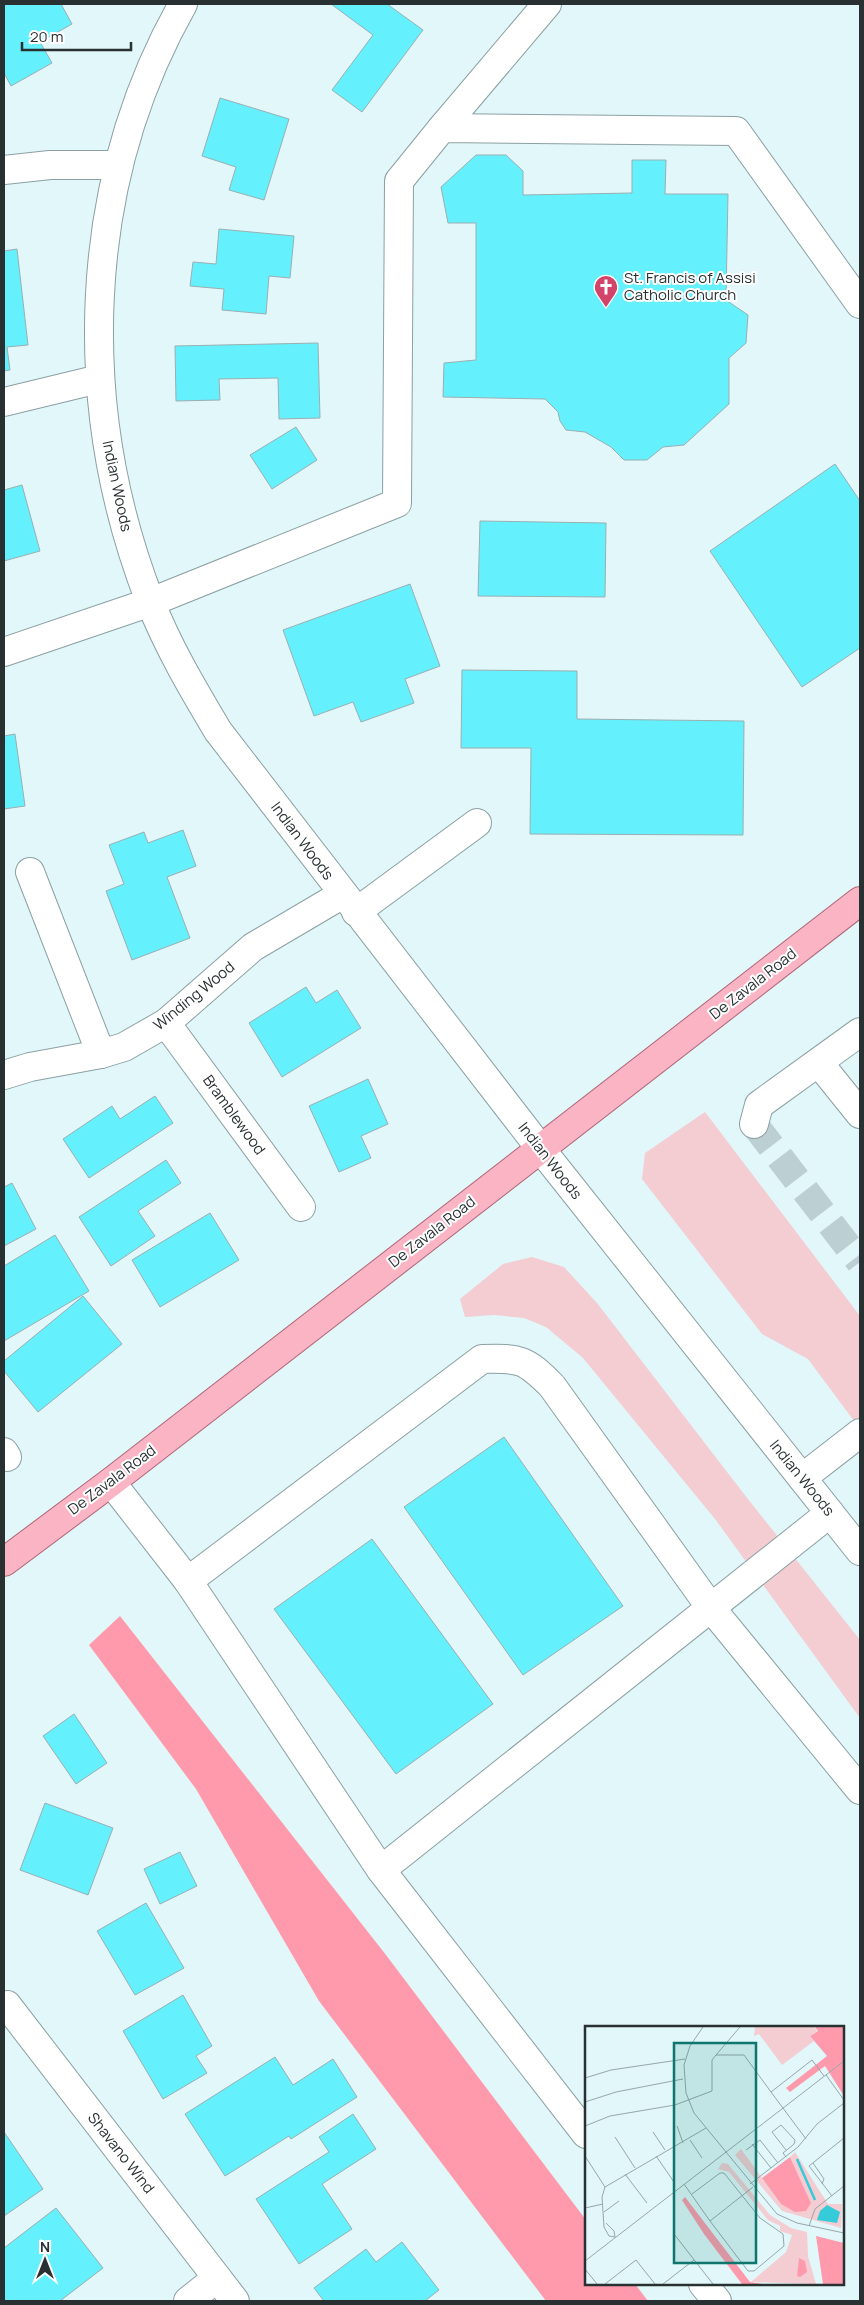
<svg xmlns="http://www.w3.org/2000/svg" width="864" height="2305" font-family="Manrope,sans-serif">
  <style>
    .green { fill: #f3cdd2 }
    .forest { fill: #fe9aac }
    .building { fill: #65f0fd; stroke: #9aafb1 }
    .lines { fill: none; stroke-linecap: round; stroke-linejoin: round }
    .minor-tunnel { stroke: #bccfd2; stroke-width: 28; stroke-dasharray: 28 14; stroke-linecap: butt }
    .minor-casing { stroke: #8ba0a2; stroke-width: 30 }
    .major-casing { stroke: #b06576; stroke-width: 30 }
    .minor { stroke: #fff; stroke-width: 28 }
    .major { stroke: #fbb4c3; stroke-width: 28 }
    .labels { text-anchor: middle; stroke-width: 4; stroke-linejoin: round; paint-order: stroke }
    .poi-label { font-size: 15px; fill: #283031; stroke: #fff; text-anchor: start }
    .street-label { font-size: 15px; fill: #283031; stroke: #fff }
    .inset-river { fill: none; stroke: #36cbd8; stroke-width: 2.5 }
    .inset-road { fill: none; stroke: #97a7aa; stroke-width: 1 }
    .view { fill: #0f766e; fill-opacity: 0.15; stroke: #0f766e; stroke-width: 2.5 }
    .inset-edge { fill: none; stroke: #283031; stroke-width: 2.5 }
  </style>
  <rect width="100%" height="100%" fill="#e1f7fa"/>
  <g class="green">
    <polygon points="705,1112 860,1316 860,1429 808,1359 762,1334 642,1179 645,1153"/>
    <polygon points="532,1257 564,1267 597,1303 744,1494 860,1640 860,1718 715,1519 583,1358 546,1327 524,1318 494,1315 465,1317 460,1299 503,1264"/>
  </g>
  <polygon class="forest" points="120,1616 386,1955 586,2220 586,2284 635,2284 648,2301 546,2301 319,2001 196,1789 89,1645"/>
  <g class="building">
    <polygon points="4,4 61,4 72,24 40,42 52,63 11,86 4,73"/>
    <polygon points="331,4 387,4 423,30 362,112 332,90 373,35"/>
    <polygon points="220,98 289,119 264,200 229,190 236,167 202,156"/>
    <polygon points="476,155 506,155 523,171 523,195 632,193 632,160 666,160 665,194 728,194 726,300 748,315 746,343 729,358 729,404 684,445 663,447 647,460 624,460 611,447 585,432 566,430 560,421 558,412 545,399 443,397 444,363 476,360 476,223 448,223 441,187"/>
    <polygon points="219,229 294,236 290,278 269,276 266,314 222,310 224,289 190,286 193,262 216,264"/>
    <polygon points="17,249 28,345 7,347 10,370 4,371 4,251"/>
    <polygon points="318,343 320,418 279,419 278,378 219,379 220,400 176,401 175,346"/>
    <polygon points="296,427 317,460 272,489 250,455"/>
    <polygon points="835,464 860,501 860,648 802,687 710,551"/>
    <polygon points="22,485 40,551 4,561 4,490"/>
    <polygon points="480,521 606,523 605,597 478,596"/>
    <polygon points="410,584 440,666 405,679 414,703 361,722 353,702 314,716 283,630"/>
    <polygon points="462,670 577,671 577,719 744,721 743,835 530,834 531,748 461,748"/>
    <polygon points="15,734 25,806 4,809 4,736"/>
    <polygon points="183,830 196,866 167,877 190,938 132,960 106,891 124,884 109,845 144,832 148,843"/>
    <polygon points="306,987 316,1003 337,990 361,1028 282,1077 249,1023"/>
    <polygon points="368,1079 388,1124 361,1136 371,1158 339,1172 309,1106"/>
    <polygon points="155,1096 173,1123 89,1178 63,1139 112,1106 120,1119"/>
    <polygon points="166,1160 181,1183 138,1211 155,1236 111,1266 79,1217"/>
    <polygon points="12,1183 36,1229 4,1246 4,1187"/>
    <polygon points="210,1213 239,1260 160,1307 132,1260"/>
    <polygon points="55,1235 89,1291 4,1341 4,1266"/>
    <polygon points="83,1296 122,1344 38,1412 4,1371 4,1361"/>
    <polygon points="504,1437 623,1606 523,1675 404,1507"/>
    <polygon points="372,1539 493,1704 396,1774 274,1609"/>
    <polygon points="74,1714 107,1763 76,1784 43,1736"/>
    <polygon points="45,1803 113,1828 88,1895 20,1870"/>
    <polygon points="180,1852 197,1886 160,1904 144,1869"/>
    <polygon points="146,1903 184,1968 135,1995 97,1931"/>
    <polygon points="183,1995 212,2046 196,2056 207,2073 163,2099 123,2031"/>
    <polygon points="275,2057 293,2085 333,2059 357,2097 291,2139 289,2136 225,2176 185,2114"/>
    <polygon points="353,2114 376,2149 322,2184 352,2229 299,2264 256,2199 329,2152 319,2137"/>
    <polygon points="4,2132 43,2189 4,2216"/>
    <polygon points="56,2208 103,2268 60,2301 4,2301 4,2248"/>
    <polygon points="402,2242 439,2290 425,2301 324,2301 314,2288 366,2249 376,2262"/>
  </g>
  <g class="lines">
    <polyline class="minor-tunnel" points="754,1124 860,1262"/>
    <g class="minor-casing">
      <g id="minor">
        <path d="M183 4C80 186 75 408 150 601 168 647 193 689 218 731L540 1148 860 1551"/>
        <polyline points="442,128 547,4"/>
        <polyline points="4,170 50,165 118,165"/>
        <polyline points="4,402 99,379"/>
        <polyline points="4,652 151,602 397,503 399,181 442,128 736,131 860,304"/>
        <polyline points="30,872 101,1054"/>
        <polyline points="356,912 477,823"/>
        <polyline points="166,1023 301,1207"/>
        <polyline points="819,1063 860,1114"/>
        <polyline points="4,1075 30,1067 101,1054 124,1047 166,1023 253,947 343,894"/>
        <polyline points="754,1124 759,1105 860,1032"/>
        <polyline points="4,1452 7,1457"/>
        <polyline points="802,1478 860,1433"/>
        <polyline points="111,1482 188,1581 381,1870 830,1513"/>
        <path d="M188 1581 482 1359C521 1358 525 1359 552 1386L711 1608 860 1790"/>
        <polyline points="381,1870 586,2134"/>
        <polyline points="7,2005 235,2301"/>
        <polyline points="703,2284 717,2301"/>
        <polyline points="188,2301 217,2278"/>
      </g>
    </g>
    <g class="major-casing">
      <polyline id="major" points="4,1562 111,1482 860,901"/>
    </g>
    <use href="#minor" class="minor"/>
    <use href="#major" class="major"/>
  </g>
  <defs>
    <g id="church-pin" transform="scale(1.25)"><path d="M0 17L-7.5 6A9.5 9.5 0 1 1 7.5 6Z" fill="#d3446b" stroke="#fff"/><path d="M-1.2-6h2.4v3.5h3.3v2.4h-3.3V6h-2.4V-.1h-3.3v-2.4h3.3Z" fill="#fff"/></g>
  </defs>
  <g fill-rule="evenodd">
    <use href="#church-pin" x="606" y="287"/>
  </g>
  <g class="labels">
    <g class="poi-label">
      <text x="624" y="283">St. Francis of Assisi<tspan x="624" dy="17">Catholic Church</tspan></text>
    </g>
    <g class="street-label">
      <text transform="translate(117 486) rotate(78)" y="5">Indian Woods</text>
      <text transform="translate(302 841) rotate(53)" y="5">Indian Woods</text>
      <text transform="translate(753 984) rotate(-38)" y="5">De Zavala Road</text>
      <text transform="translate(194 996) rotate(-39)" y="5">Winding Wood</text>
      <text transform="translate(234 1115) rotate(54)" y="5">Bramblewood</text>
      <text transform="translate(550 1161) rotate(52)" y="5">Indian Woods</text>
      <text transform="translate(432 1232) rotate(-38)" y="5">De Zavala Road</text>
      <text transform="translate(802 1478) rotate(51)" y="5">Indian Woods</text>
      <text transform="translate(112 1480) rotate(-37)" y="5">De Zavala Road</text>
      <text transform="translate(121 2153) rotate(52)" y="5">Shavano Wind</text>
    </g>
  </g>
  <g transform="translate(585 2026)">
    <rect width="259" height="259" fill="#e1f7fa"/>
    <path d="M170 1H229L232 5 225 10 229 15 197 39 174 8 169 10ZM156 123 196 178 226 177 205 131 210 126 243 178H257L256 202 197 185 150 129ZM137 137 143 138 185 189 206 202 222 206 223 230 231 258 166 256 201 226 207 209 195 205V200L183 194 144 146 133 143Z" fill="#f3cdd2"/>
    <path d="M230 1H259V70L240 40 205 66 201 62 242 30 225 10 233 5ZM205 131 226 177 221 185 210 186 196 178 177 152ZM100 171 165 256 177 258H157L119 208 97 174ZM231 210 259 217V258H238ZM214 232 220 235 222 246 215 251 212 250Z" fill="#fe9aac"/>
    <path d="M242 179 255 186 252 197 232 194 235 185Z" fill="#36cbd8"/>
    <path class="inset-river" d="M212 133 230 174"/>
    <path class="inset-road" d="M118 1 105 20 99 39 101 67 109 87 192 188 212 197 259 207M131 29 155 1M241 49 259 74M0 52 26 44 100 33M186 66 221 113M0 76 31 66 98 53M0 100 25 90 90 79 127 65V34L131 29H159L186 66 227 34 239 50M92 100 98 117M68 106 80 124M30 111 50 142M105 114 117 132M167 118 186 142M161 124 175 114 193 137M201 124 187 106 196 99 210 114 209 118 208 119 198 127 201 131M0 130 20 161M71 130 89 156M228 137 239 153 237 158M40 148 62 177M99 158 125 195 168 161M165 158 213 121 232 98 259 77M107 168 135 147H139L175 192 198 208 199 220 169 245H163L125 195M247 170 224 140 259 112M0 182 18 178M19 186 34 175M21 197 29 205 30 211M224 200 230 183 259 160M89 208 128 258M30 211 24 210 19 201 17 171 20 161 121 102M0 235 259 35M0 243 12 258M20 258 51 234 70 258M78 258 109 234"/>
    <path class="view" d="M89 17H171V237H89Z"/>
    <rect width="259" height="259" class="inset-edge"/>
  </g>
  <rect width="864" height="2305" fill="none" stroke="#283031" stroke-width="10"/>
  <g transform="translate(45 2260)" stroke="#ffffff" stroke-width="4" paint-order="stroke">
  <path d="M0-4L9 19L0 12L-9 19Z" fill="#283031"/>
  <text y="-8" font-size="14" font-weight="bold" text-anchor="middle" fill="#283031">N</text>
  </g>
  <path d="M22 42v8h109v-8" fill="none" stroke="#283031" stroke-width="2.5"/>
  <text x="30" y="42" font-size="15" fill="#283031" stroke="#ffffff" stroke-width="4" paint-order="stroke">20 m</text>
</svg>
